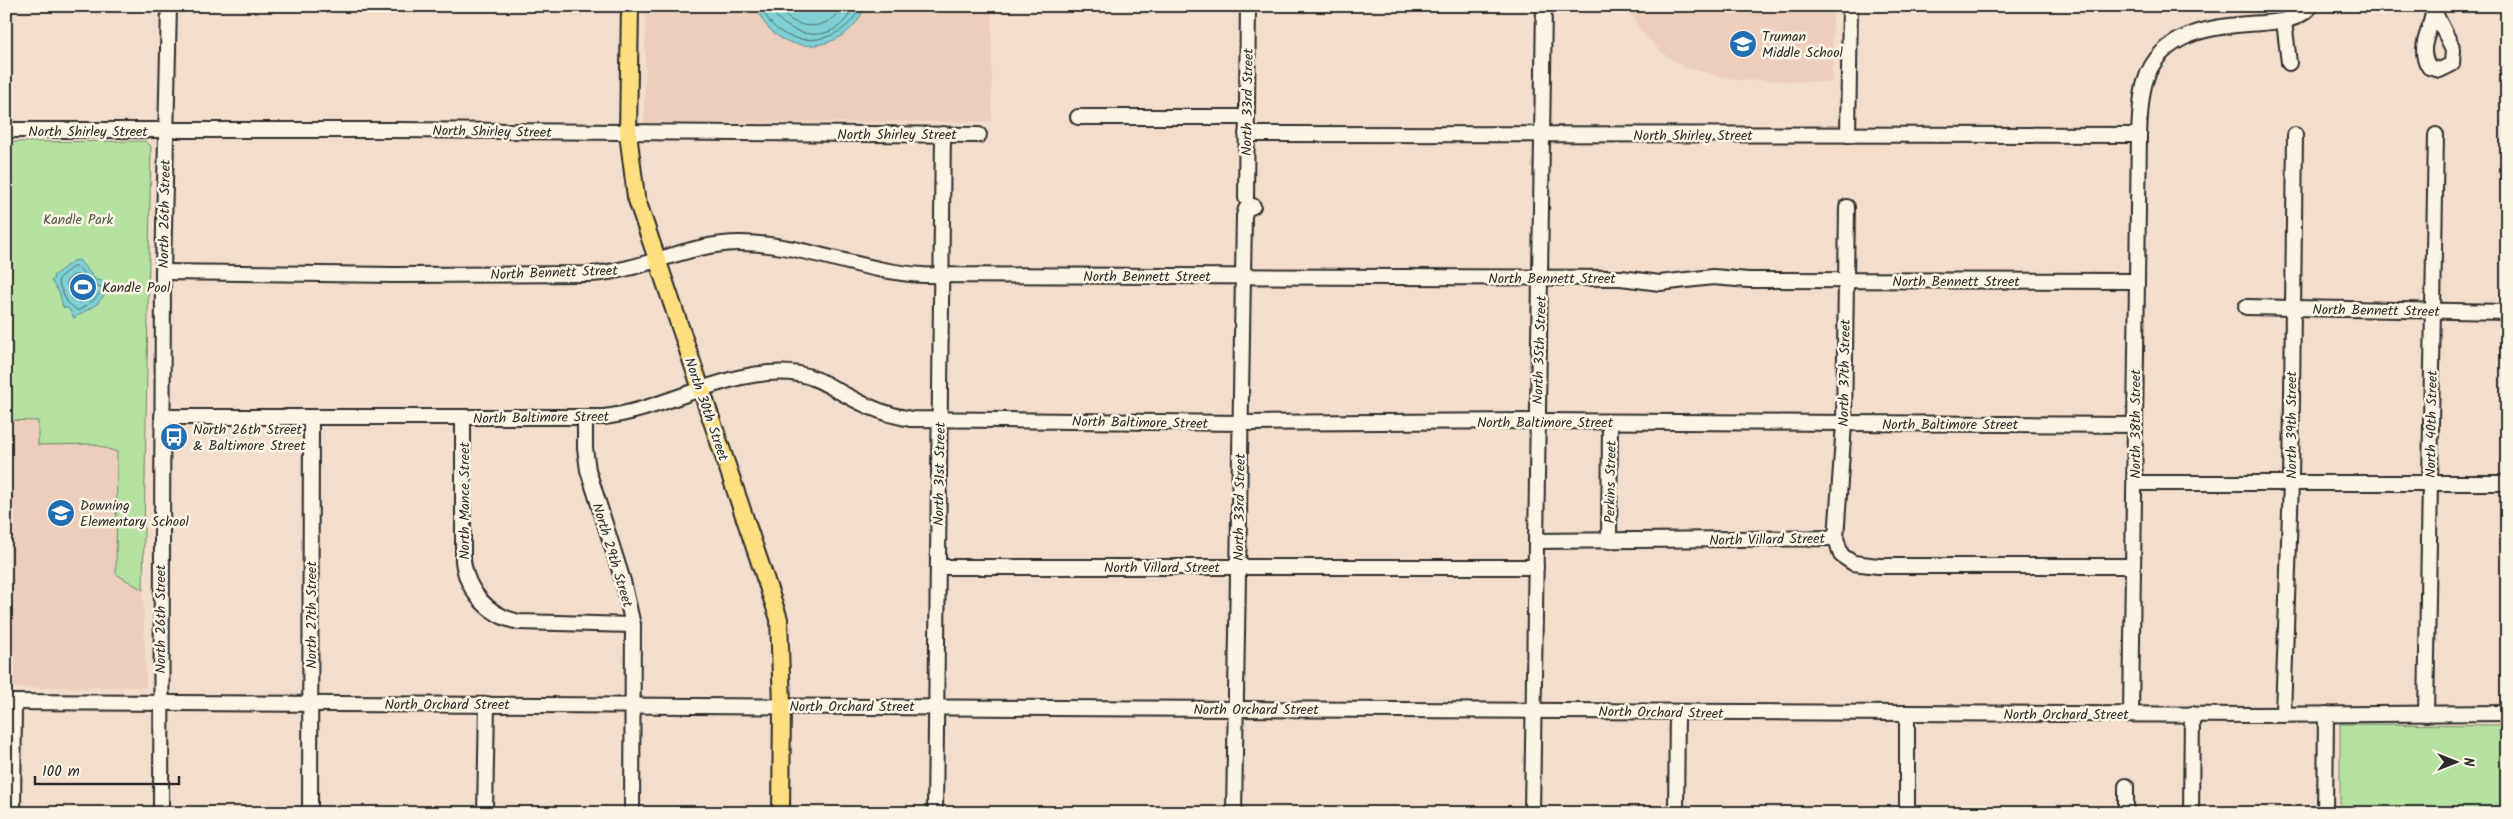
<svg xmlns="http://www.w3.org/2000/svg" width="2513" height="819" font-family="Kalam,sans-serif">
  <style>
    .built { fill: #edcebc }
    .green { fill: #b5e2a1; stroke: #708666 }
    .water { fill: #7ed0d5; stroke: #5d8e91 }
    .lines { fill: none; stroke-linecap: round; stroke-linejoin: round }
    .shore { stroke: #4c6d6f; stroke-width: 1 }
    .minor-casing { stroke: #2b2b2b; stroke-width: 18 }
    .major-casing { stroke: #2b2b2b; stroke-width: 20 }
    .minor { stroke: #fcf5e5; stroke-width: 14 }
    .major { stroke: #fedf80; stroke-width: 16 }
    .labels { text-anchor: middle; stroke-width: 5; stroke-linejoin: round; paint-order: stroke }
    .poi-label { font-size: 14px; fill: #2b2b2b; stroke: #fcf5e5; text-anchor: start }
    .street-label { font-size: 14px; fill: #2b2b2b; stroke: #fcf5e5 }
    .park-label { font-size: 14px; fill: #4e5948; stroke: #fcf5e5 }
  </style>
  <rect width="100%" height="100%" fill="#f3decd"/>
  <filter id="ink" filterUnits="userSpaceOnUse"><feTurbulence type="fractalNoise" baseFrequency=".02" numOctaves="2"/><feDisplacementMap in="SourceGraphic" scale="10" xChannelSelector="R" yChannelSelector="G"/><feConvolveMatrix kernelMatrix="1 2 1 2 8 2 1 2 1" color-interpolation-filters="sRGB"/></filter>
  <g filter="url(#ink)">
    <g class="built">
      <polygon points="646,6 992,6 992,122 644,123"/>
      <polygon points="1627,6 1833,6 1832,82 1737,80 1686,68 1665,55 1642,33"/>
      <polygon points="6,420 38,421 38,445 93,444 117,452 116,573 143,590 146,687 6,688"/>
    </g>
    <g class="green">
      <polygon points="145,141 151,146 143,590 116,574 117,452 93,444 38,445 38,421 6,420 6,142"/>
      <polygon points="2340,724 2507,725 2507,813 2340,813"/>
    </g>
    <g class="water">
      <path d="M757 6H865C848 57 771 60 757 6Z"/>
      <polygon points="79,260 96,280 114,283 97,304 74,318 69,309 63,307 59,292 51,281 54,279 53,276 73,261"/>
    </g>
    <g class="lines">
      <g class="shore">
        <path d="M762 6C775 53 845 49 860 6"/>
        <path d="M769 6C786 40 839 47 853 6"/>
        <path d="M777 6C795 33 827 32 845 6"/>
        <polygon points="73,267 78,267 93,284 104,288 94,300 78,311 67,302 58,282 60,277"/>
        <polygon points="74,275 77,275 92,291 80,303 72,298 66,282"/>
      </g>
      <g class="minor-casing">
        <g id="minor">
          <path d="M2433 6C2435 28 2415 45 2429 67L2440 70 2452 64 2453 49 2434 11"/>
          <polyline points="2284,21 2289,63"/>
          <polyline points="1078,117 1246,117"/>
          <polyline points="6,130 395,130 979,135"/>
          <polyline points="1246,134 2139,135"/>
          <polyline points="1848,135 1850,6"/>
          <polyline points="1246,198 1248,6"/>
          <polyline points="1847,207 1844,424 1836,538 1841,555 1853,563 1878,566 2133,566"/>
          <path d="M163 272 393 275 591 274C643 271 688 243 740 243 802 243 861 272 923 275L1621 278 1660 283 1713 277 1748 280 2137 281"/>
          <polyline points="2246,307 2507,312"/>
          <path d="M162 417H604C670 409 733 364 799 374 816 377 829 386 844 394 865 406 886 415 911 419L1241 423 1537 421 2134 425"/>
          <path d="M463 418V561C467 592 489 616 519 622L633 625"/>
          <polyline points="585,418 585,448 588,470 623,581 633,625 632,813"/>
          <polyline points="2135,483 2507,483"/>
          <polyline points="1536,541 1836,538"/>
          <polyline points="1609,541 1610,422"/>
          <polyline points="938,567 1536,567"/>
          <polyline points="6,702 2255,715 2507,713"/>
          <polyline points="1907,713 1907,813"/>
          <path d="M2131 714 2139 135C2140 117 2140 99 2145 82 2160 30 2217 26 2262 23 2281 21 2298 21 2311 6"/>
          <polyline points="2426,714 2436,135"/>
          <polyline points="2283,715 2291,482 2295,135"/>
          <polyline points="2126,786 2126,813"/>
          <polyline points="13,813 14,702"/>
          <polyline points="161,813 163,272 169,6"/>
          <polyline points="310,813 311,417"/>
          <polyline points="485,813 487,704"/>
          <polyline points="935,813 943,134"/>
          <polyline points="1234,813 1244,216 1246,209 1253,206"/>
          <polyline points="1532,813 1544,6"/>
          <polyline points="1676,813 1677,712"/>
          <polyline points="2191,813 2192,714"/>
          <polyline points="2325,813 2326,714"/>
        </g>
      </g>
      <g class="major-casing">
        <polyline id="major" points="630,6 628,133 636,197 779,619 782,705 781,813"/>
      </g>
      <use href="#minor" class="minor"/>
      <use href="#major" class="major"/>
    </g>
  </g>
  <defs>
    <g id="school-disc" transform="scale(1.4375)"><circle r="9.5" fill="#1f6fb2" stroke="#fcf5e5"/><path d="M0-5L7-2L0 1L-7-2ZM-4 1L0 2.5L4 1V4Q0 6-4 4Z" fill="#fff"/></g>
    <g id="stadium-disc" transform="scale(1.4375)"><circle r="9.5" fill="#1f6fb2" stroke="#fcf5e5"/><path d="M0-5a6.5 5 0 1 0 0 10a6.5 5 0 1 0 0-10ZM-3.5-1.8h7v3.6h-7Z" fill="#fff"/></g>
    <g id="bus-disc" transform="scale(1.4375)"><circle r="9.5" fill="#1f6fb2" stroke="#fcf5e5"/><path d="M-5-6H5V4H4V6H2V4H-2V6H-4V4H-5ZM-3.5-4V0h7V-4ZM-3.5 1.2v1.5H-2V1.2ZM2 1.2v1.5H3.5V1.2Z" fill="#fff"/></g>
  </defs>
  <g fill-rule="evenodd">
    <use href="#school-disc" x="1743" y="44"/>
    <use href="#stadium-disc" x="83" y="287"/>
    <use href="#bus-disc" x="174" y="437"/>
    <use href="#school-disc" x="61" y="513"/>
  </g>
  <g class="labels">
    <g class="poi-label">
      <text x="1762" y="41">Truman<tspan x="1762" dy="16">Middle School</tspan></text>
      <text x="102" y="292">Kandle Pool</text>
      <text x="193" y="434">North 26th Street<tspan x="193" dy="16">&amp; Baltimore Street</tspan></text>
      <text x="80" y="510">Downing<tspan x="80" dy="16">Elementary School</tspan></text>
    </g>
    <g class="street-label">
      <text transform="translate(1247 102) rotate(-89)" y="5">North 33rd Street</text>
      <text x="88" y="136">North Shirley Street</text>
      <text transform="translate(492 131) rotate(1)" y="5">North Shirley Street</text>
      <text x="897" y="139">North Shirley Street</text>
      <text x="1693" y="140">North Shirley Street</text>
      <text transform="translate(164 214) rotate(-89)" y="5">North 26th Street</text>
      <text transform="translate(554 272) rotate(-2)" y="5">North Bennett Street</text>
      <text x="1147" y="281">North Bennett Street</text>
      <text x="1552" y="283">North Bennett Street</text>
      <text x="1956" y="286">North Bennett Street</text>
      <text transform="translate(2376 310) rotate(1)" y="5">North Bennett Street</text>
      <text transform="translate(1539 350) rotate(-88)" y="5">North 35th Street</text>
      <text transform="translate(1844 373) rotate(-89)" y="5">North 37th Street</text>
      <text transform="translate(707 409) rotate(71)" y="5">North 30th Street</text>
      <text transform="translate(541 417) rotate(-1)" y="5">North Baltimore Street</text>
      <text transform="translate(1140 422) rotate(1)" y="5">North Baltimore Street</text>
      <text x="1545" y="427">North Baltimore Street</text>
      <text x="1950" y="429">North Baltimore Street</text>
      <text transform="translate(2135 424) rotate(-90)" y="5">North 38th Street</text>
      <text transform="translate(2431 424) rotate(-89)" y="5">North 40th Street</text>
      <text transform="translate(2291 425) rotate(-90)" y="5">North 39th Street</text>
      <text transform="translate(939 474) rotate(-89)" y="5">North 31st Street</text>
      <text transform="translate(1610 482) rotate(-89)" y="5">Perkins Street</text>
      <text transform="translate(464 501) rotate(-90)" y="5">North Mance Street</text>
      <text transform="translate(1239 507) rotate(-89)" y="5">North 33rd Street</text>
      <text transform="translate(1767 539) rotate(-1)" y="5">North Villard Street</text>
      <text transform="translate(613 555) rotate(73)" y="5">North 29th Street</text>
      <text x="1162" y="572">North Villard Street</text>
      <text transform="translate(311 615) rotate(-90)" y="5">North 27th Street</text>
      <text transform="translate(160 619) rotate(-90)" y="5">North 26th Street</text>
      <text x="447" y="709">North Orchard Street</text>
      <text x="852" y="711">North Orchard Street</text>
      <text x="1256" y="714">North Orchard Street</text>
      <text transform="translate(1661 712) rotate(1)" y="5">North Orchard Street</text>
      <text x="2066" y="719">North Orchard Street</text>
    </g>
    <g class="park-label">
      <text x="78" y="224">Kandle Park</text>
    </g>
  </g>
  <rect width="2513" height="819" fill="none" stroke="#fcf5e5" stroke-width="25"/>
  <rect x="12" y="12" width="2488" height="794" fill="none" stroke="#2b2b2b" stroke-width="2" filter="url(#ink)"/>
  <g transform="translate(2456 762) rotate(90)" stroke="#fcf5e5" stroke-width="4" paint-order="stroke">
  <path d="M0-4L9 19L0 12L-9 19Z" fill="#2b2b2b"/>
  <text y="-8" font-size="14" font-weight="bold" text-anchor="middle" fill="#2b2b2b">N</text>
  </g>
  <path d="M35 776v8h144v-8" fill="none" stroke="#2b2b2b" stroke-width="2.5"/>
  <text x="42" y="776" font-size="15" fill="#2b2b2b" stroke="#fcf5e5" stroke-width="4" paint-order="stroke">100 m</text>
</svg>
